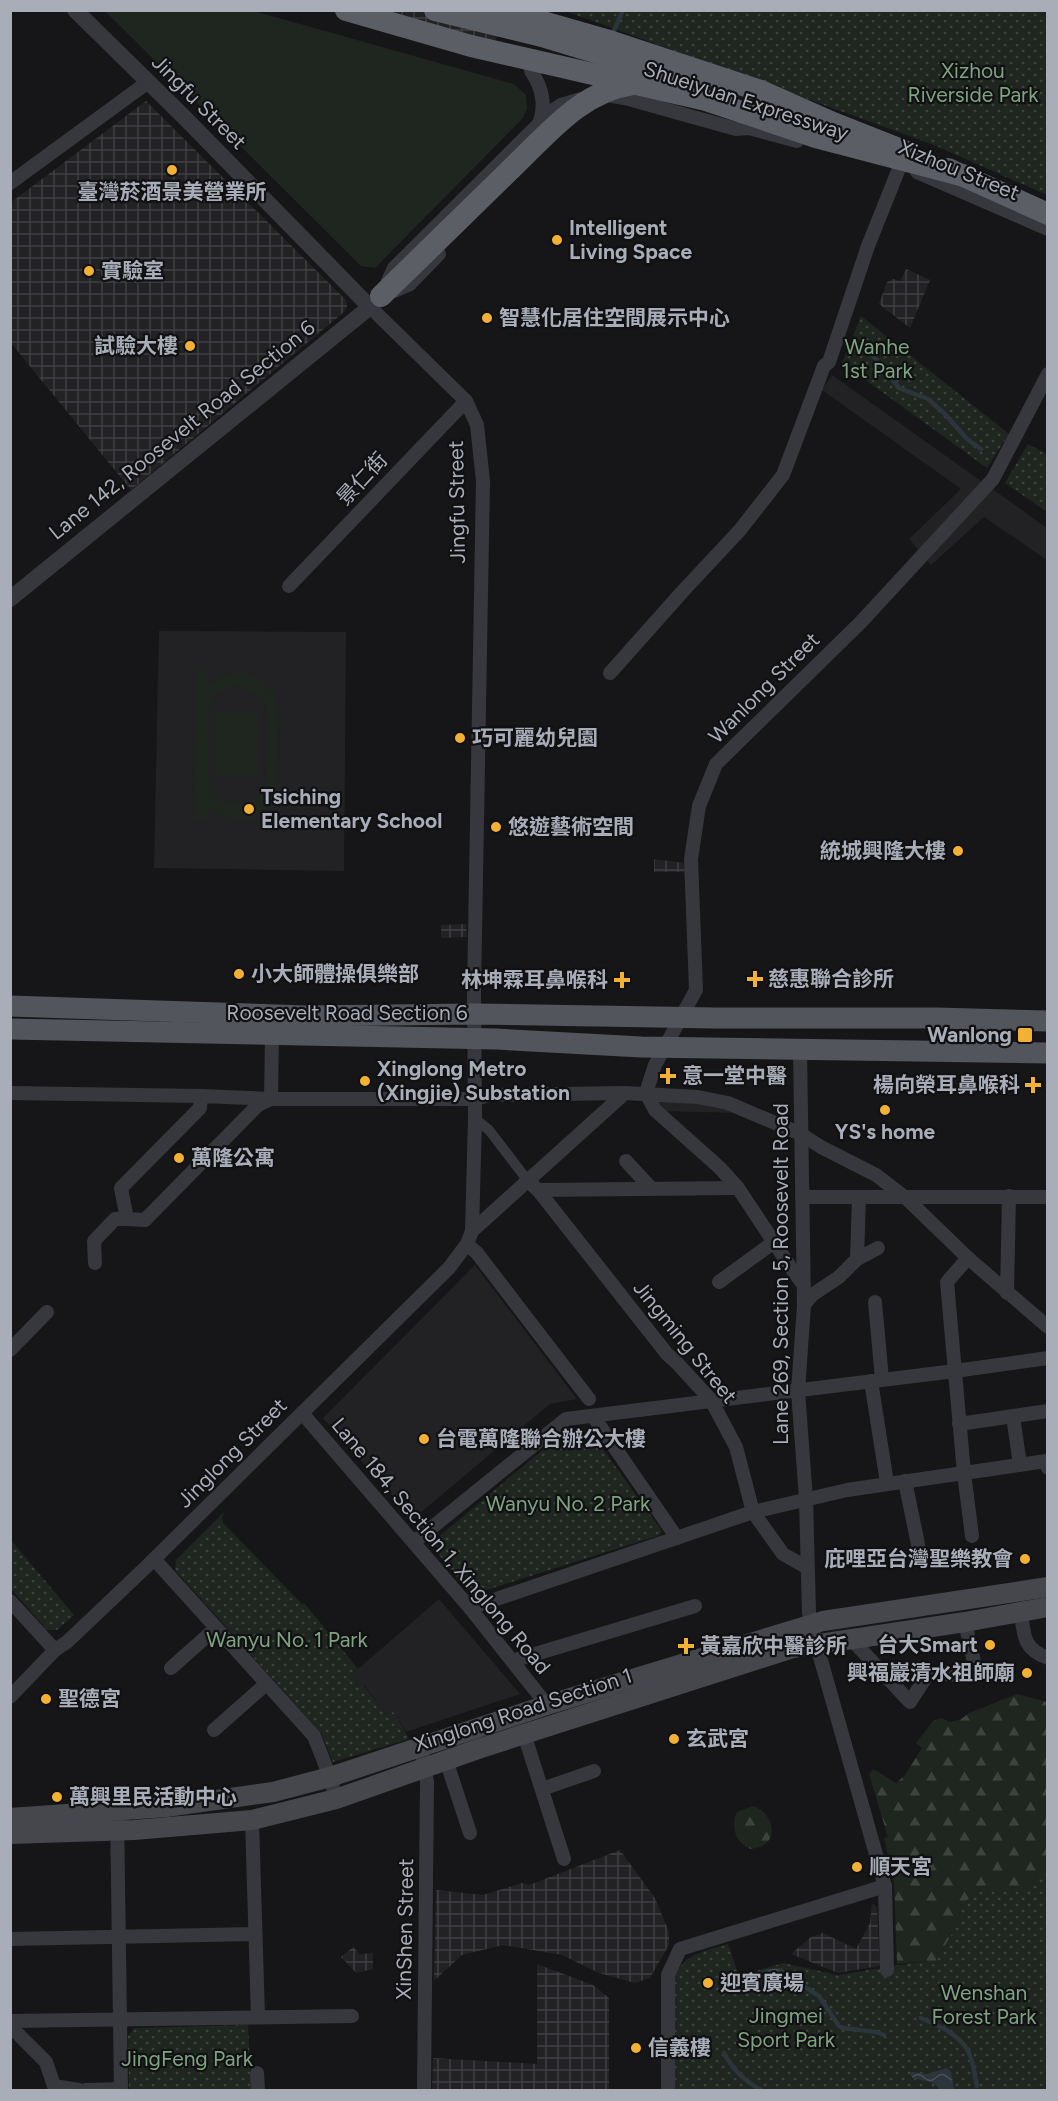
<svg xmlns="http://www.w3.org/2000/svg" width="1058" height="2101" font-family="Figtree,'Noto Sans TC',sans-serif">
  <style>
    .built { fill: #222225 }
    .industrial { fill: url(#industrial-grid) }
    .grass { fill: #1e261f; fill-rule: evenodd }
    .forest { fill: url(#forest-firs) }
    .park { fill: url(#park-dots) }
    .water { fill: url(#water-waves) }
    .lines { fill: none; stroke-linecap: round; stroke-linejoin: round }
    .stream { stroke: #2c353c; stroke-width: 4.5 }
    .pedestrian { stroke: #37383d; stroke-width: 10 }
    .minor { stroke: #37383d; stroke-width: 14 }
    .tertiary { stroke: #37383d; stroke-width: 16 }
    .secondary { stroke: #45474d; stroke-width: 20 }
    .primary { stroke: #53555c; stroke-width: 21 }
    .trunk { stroke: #5b5e65; stroke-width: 22 }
    .trunk-bridge { stroke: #5b5e65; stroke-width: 22 }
    .poi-dot { fill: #f2b134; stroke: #111113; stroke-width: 2 }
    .labels { text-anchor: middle; stroke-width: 4.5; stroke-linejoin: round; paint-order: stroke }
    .park-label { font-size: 21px; fill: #7fa381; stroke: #111113 }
    .street-label { font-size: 21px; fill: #a8adb8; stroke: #111113 }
    .poi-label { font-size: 21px; font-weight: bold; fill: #a8adb8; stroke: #111113; text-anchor: start }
  </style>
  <defs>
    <pattern id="industrial-grid" width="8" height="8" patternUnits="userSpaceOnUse" patternTransform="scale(1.5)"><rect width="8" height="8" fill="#222225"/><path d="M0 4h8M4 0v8" fill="none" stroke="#3f3f43"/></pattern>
    <pattern id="forest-firs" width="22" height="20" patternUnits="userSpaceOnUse" patternTransform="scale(1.5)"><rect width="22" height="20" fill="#1e261f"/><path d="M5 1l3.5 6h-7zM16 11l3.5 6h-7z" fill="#3c433d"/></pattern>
    <pattern id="park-dots" width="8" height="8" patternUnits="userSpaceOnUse" patternTransform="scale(1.5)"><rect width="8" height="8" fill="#1e261f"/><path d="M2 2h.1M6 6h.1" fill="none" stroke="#3c433d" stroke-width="1.8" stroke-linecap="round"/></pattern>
    <pattern id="water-waves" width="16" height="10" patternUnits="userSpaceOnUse" patternTransform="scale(1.5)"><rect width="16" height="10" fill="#2c353c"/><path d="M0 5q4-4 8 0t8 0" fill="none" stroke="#485056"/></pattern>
  </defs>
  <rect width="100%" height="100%" fill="#161618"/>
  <g class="built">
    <polygon points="832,375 1047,528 1047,560 984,517 931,565 909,539 961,489 822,390"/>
    <polygon points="159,631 346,632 344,871 154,868"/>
    <polygon points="655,1094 712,1099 738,1113 660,1111"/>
    <polygon points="475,1265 577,1399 550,1404 413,1519 323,1418"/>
    <polygon points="439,1599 520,1694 406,1732 394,1712 386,1714 364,1685 359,1687 351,1673 358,1669"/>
  </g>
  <g class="industrial">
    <polygon points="368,11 456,11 501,23 494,46"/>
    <polygon points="146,101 346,300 347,307 344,312 131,490 11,343 10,203"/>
    <polygon points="906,269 930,280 910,328 879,304 887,282 893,279 900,281"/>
    <polygon points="654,859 683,863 685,872 654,872"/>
    <polygon points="466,924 467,937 441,938 441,925"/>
    <polygon points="620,1850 655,1898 669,1932 669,1945 650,1978 635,1983 599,1973 562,1955 503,1945 462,1955 434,1981 436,1890 483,1895 522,1883 529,1885"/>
    <polygon points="872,1903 877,1907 880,1966 838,1973 791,1954 811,1937 823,1933 856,1949 870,1923"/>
    <polygon points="353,1947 360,1954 373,1953 373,1969 356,1973 341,1957"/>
    <polygon points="537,1964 593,1985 609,1998 609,2090 432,2090 433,2058 537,2064"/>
  </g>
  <g class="grass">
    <polygon points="105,11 254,11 514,84 526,95 527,109 523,118 375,268 361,266"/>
    <path d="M207 669 208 684C213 682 219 677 224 675 249 665 275 684 278 710 280 721 278 735 278 747 278 765 280 784 272 801 260 828 224 825 207 805V819L193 820 196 670ZM236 686C246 688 259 692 263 702 271 718 265 767 265 787 250 810 218 814 209 783 207 778 209 716 210 709 211 705 214 699 216 696 220 690 229 688 236 686Z"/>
    <rect x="216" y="712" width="42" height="65"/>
  </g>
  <g class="forest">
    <path d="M1017 1694 1047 1702V1871H1037C1037 1879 1036 1883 1030 1889H980L964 1903 951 1936 933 1965 925 1961 897 1964 894 1883 884 1838 888 1837 869 1774 873 1769 896 1783 905 1775 922 1748 916 1743 933 1721 942 1718 949 1722 960 1720 969 1713Z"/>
    <path d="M752 1806C768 1809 780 1833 765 1844 762 1847 756 1848 751 1849 736 1844 730 1826 737 1812Z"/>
  </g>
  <g class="park">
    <polygon points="565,11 1047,11 1047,195 934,145"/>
    <polygon points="861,316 1009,434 987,468 842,363"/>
    <polygon points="1028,444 1047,454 1047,512 1005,483"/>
    <polygon points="589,1430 662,1531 660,1535 471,1595 436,1551 436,1539 564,1432"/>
    <polygon points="225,1511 222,1517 223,1523 302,1604 304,1603 358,1669 351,1673 359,1687 363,1685 386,1714 394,1712 409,1739 333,1762 321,1733 175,1570 176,1560"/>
    <polygon points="10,1539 74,1615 57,1630 47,1630 11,1589"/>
    <path d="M1037 1871H1047V2090H675L674 1983C678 1955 705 1951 728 1944L739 1976 783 1963 838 1975 925 1961 933 1965 951 1936 964 1903 980 1889H1030C1036 1883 1037 1879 1037 1871Z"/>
    <polygon points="248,2025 251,2090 129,2090 128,2036 134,2028"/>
  </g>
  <g class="water">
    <polygon points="781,1968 787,1973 785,1976 765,1976 740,1983 739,1978 768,1969"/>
    <polygon points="947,2068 951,2072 954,2090 940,2090 934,2083 913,2078 910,2074 912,2072 927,2074"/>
  </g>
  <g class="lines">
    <g class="stream">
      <polyline points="612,35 623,10"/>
      <polyline points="862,342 899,388 928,399 945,414 967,439 981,449"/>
      <polyline points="786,1975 819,1996 839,2026 843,2028 876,2032 884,2035"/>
      <path d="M921 2018C940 2026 965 2037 971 2058 974 2067 975 2077 977 2086"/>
      <path d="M724 2053C733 2070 744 2081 761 2090"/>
    </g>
    <polyline class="pedestrian" points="475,1119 489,1130 528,1181"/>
    <g class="minor">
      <path d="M531 71C542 87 546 103 540 121"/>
      <polyline points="606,95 625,98 736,129 749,128 797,141"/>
      <polyline points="917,172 1048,229"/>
      <polyline points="10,183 148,82"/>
      <polyline points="388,281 394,268 552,111 561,105 581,99"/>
      <polyline points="394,291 410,284 439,254"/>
      <polyline points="289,586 466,401"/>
      <polyline points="610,673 683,591 740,530 783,475 824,366 829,362 868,246 900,166"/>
      <polyline points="800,1049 804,1305 798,1391 806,1499 809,1612 811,1625 885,1886 887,1970"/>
      <polyline points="10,1093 201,1096"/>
      <polyline points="626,1161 650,1187"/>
      <polyline points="528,1181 538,1190 667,1354 677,1363 711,1400 736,1447 753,1512 783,1554 806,1567"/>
      <polyline points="538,1190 738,1188"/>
      <polyline points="802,1197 1048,1197"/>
      <polyline points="127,1219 145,1220 258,1105 271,1099 474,1099 490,1095 625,1093 698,1097 728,1103 801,1134 821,1147 876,1175 906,1198 968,1258 1048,1327"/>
      <polyline points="472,1231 625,1093"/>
      <polyline points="467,1244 477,1253 589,1399"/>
      <polyline points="857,1259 878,1248"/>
      <polyline points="95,1263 94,1241 115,1219 127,1219 121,1188 200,1108 201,1096 271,1099 272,1036"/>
      <polyline points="719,1282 774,1242"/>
      <polyline points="803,1284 791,1268 738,1188 720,1168 655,1110 646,1093 655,1065 696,990 691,859 699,806 716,764 861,622 993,479 1048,374"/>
      <polyline points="1007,1293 1009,1196"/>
      <polyline points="875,1302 882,1379"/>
      <polyline points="804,1305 812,1295 839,1277 857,1259 859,1197"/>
      <polyline points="10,1350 47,1312"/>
      <polyline points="871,1381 887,1483"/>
      <polyline points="302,1413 470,1608 547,1705"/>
      <polyline points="593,1416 677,1538"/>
      <polyline points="1013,1416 1020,1465"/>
      <polyline points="959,1424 1048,1411"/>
      <polyline points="905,1481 919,1549"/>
      <polyline points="972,1536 964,1473 1046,1461 1048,1468"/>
      <polyline points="414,1542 566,1419 955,1371 1048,1358"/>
      <polyline points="154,1559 314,1736 330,1777 336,1799"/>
      <polyline points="10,1601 55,1650"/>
      <polyline points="470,1608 753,1512 847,1490 964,1473 947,1282 968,1258"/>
      <path d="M1021 1612C1024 1636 1023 1649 1048 1658"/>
      <path d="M852 1640 910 1702 928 1674C945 1673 960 1676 977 1675L965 1622"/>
      <polyline points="512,1661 695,1606"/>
      <polyline points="171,1668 216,1628"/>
      <polyline points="10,1697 55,1650 67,1642 145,1568 449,1268 467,1244 472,1231 475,1119 474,991 483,481 477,425 466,401 370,307"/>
      <polyline points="214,1730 266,1684"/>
      <polyline points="524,1734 564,1859"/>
      <polyline points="421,1748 427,1782 424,2090"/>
      <polyline points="446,1760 470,1833"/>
      <polyline points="542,1789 594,1771"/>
      <polyline points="117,1812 121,2090"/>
      <polyline points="252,1820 258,2017"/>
      <polyline points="10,1939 255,1934"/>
      <polyline points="10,2021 352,2016"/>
      <polyline points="10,2026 46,2062 54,2086 79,2090"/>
      <polyline points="257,2073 258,2090"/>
      <polyline points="86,2090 121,2089"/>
      <polyline points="668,2090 668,1975 680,1949 885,1886"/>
    </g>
    <g class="tertiary">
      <polyline points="75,10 184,117 370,307"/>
      <polyline points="10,599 370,307 381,296"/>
    </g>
    <g class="secondary">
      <polyline points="10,1818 166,1807 273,1792 330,1777 547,1705 823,1621 1048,1587"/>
      <polyline points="10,1834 134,1830 252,1820 336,1799 481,1748 793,1648 965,1622 1048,1607"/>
    </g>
    <g class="primary">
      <polyline points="10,1006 306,1016 474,1014 715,1018 936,1018 1048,1021"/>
      <polyline points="10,1029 496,1039 641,1047 1048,1053"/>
    </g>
    <g class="trunk">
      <polyline points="501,10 606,40 761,91 833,123 909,153"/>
      <polyline points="948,169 1048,214"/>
      <polyline points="381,296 511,169"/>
    </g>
    <g class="trunk-bridge">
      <polyline points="346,10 471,46 706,100 816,137 965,176"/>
      <polyline points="435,10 542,36 700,84"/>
      <path d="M511 169C547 135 581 91 633 84"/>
    </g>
  </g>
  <g class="poi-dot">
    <circle cx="172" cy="170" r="6"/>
    <circle cx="557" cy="240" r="6"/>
    <circle cx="89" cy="271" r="6"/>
    <circle cx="487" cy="318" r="6"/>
    <circle cx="190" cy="346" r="6"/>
    <circle cx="460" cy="738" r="6"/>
    <circle cx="249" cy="809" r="6"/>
    <circle cx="496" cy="827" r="6"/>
    <circle cx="958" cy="851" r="6"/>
    <circle cx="239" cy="974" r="6"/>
    <path d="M752 970h6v6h6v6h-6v6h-6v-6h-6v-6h6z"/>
    <path d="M619 971h6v6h6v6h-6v6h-6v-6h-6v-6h6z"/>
    <rect x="1017" y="1027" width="16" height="16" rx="3"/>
    <path d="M665 1067h6v6h6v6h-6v6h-6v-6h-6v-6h6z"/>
    <circle cx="365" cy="1081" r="6"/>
    <path d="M1030 1076h6v6h6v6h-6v6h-6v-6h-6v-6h6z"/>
    <circle cx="885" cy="1110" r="6"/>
    <circle cx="179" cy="1158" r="6"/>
    <circle cx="424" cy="1439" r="6"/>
    <circle cx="1025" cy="1559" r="6"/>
    <circle cx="990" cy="1645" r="6"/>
    <path d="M683 1637h6v6h6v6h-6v6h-6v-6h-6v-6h6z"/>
    <circle cx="1027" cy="1673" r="6"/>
    <circle cx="46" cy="1699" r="6"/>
    <circle cx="674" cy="1739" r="6"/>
    <circle cx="57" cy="1797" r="6"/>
    <circle cx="857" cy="1867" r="6"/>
    <circle cx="708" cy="1983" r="6"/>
    <circle cx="636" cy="2048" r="6"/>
  </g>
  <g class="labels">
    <g class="park-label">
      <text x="973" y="78">Xizhou<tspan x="973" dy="24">Riverside Park</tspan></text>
      <text x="877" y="354">Wanhe<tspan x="877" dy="24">1st Park</tspan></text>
      <text x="568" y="1511">Wanyu No. 2 Park</text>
      <text x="287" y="1647">Wanyu No. 1 Park</text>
      <text x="984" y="2000">Wenshan<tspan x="984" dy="24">Forest Park</tspan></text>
      <text x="786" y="2023">Jingmei<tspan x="786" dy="24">Sport Park</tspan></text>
      <text x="187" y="2066">JingFeng Park</text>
    </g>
    <g class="street-label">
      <text transform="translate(746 101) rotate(18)" y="7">Shueiyuan Expressway</text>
      <text transform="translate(199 102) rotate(45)" y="7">Jingfu Street</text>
      <text transform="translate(959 170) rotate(22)" y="7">Xizhou Street</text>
      <text transform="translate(182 430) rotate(-39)" y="7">Lane 142, Roosevelt Road Section 6</text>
      <text transform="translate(362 479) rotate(-47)" y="7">景仁街</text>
      <text transform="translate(457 502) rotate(-91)" y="7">Jingfu Street</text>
      <text transform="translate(764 688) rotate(-45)" y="7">Wanlong Street</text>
      <text x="347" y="1020">Roosevelt Road Section 6</text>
      <text transform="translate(781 1274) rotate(-90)" y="7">Lane 269, Section 5, Roosevelt Road</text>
      <text transform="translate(685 1342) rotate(51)" y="7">Jingming Street</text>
      <text transform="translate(232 1453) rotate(-45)" y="7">Jinglong Street</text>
      <text transform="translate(441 1546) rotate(50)" y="7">Lane 184, Section 1, Xinglong Road</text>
      <text transform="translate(523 1710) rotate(-18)" y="7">Xinglong Road Section 1</text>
      <text transform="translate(405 1929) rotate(-89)" y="7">XinShen Street</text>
    </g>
    <g class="poi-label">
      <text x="172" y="199" text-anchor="middle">臺灣菸酒景美營業所</text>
      <text x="569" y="235">Intelligent<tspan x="569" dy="24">Living Space</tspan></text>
      <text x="101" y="278">實驗室</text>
      <text x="499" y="325">智慧化居住空間展示中心</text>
      <text x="178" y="353" text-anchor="end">試驗大樓</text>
      <text x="472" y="745">巧可麗幼兒園</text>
      <text x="261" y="804">Tsiching<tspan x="261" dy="24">Elementary School</tspan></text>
      <text x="508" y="834">悠遊藝術空間</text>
      <text x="946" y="858" text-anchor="end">統城興隆大樓</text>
      <text x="251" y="981">小大師體操俱樂部</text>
      <text x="768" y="986">慈惠聯合診所</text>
      <text x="608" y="987" text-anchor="end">林坤霖耳鼻喉科</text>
      <text x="1012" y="1042" text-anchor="end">Wanlong</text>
      <text x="377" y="1076">Xinglong Metro<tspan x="377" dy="24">(Xingjie) Substation</tspan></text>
      <text x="682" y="1083">意一堂中醫</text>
      <text x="1020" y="1092" text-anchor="end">楊向榮耳鼻喉科</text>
      <text x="885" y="1139" text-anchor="middle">YS's home</text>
      <text x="191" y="1165">萬隆公寓</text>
      <text x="436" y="1446">台電萬隆聯合辦公大樓</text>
      <text x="1013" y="1566" text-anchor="end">庇哩亞台灣聖樂教會</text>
      <text x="978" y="1652" text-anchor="end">台大Smart</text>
      <text x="700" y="1653">黃嘉欣中醫診所</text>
      <text x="1015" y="1680" text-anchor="end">興福巖清水祖師廟</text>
      <text x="58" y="1706">聖德宮</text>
      <text x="686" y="1746">玄武宮</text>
      <text x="69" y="1804">萬興里民活動中心</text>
      <text x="869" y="1874">順天宮</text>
      <text x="720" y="1990">迎賓廣場</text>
      <text x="648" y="2055">信義樓</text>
    </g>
  </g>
  <rect width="1058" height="2101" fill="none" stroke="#a8adb8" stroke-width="24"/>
</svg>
